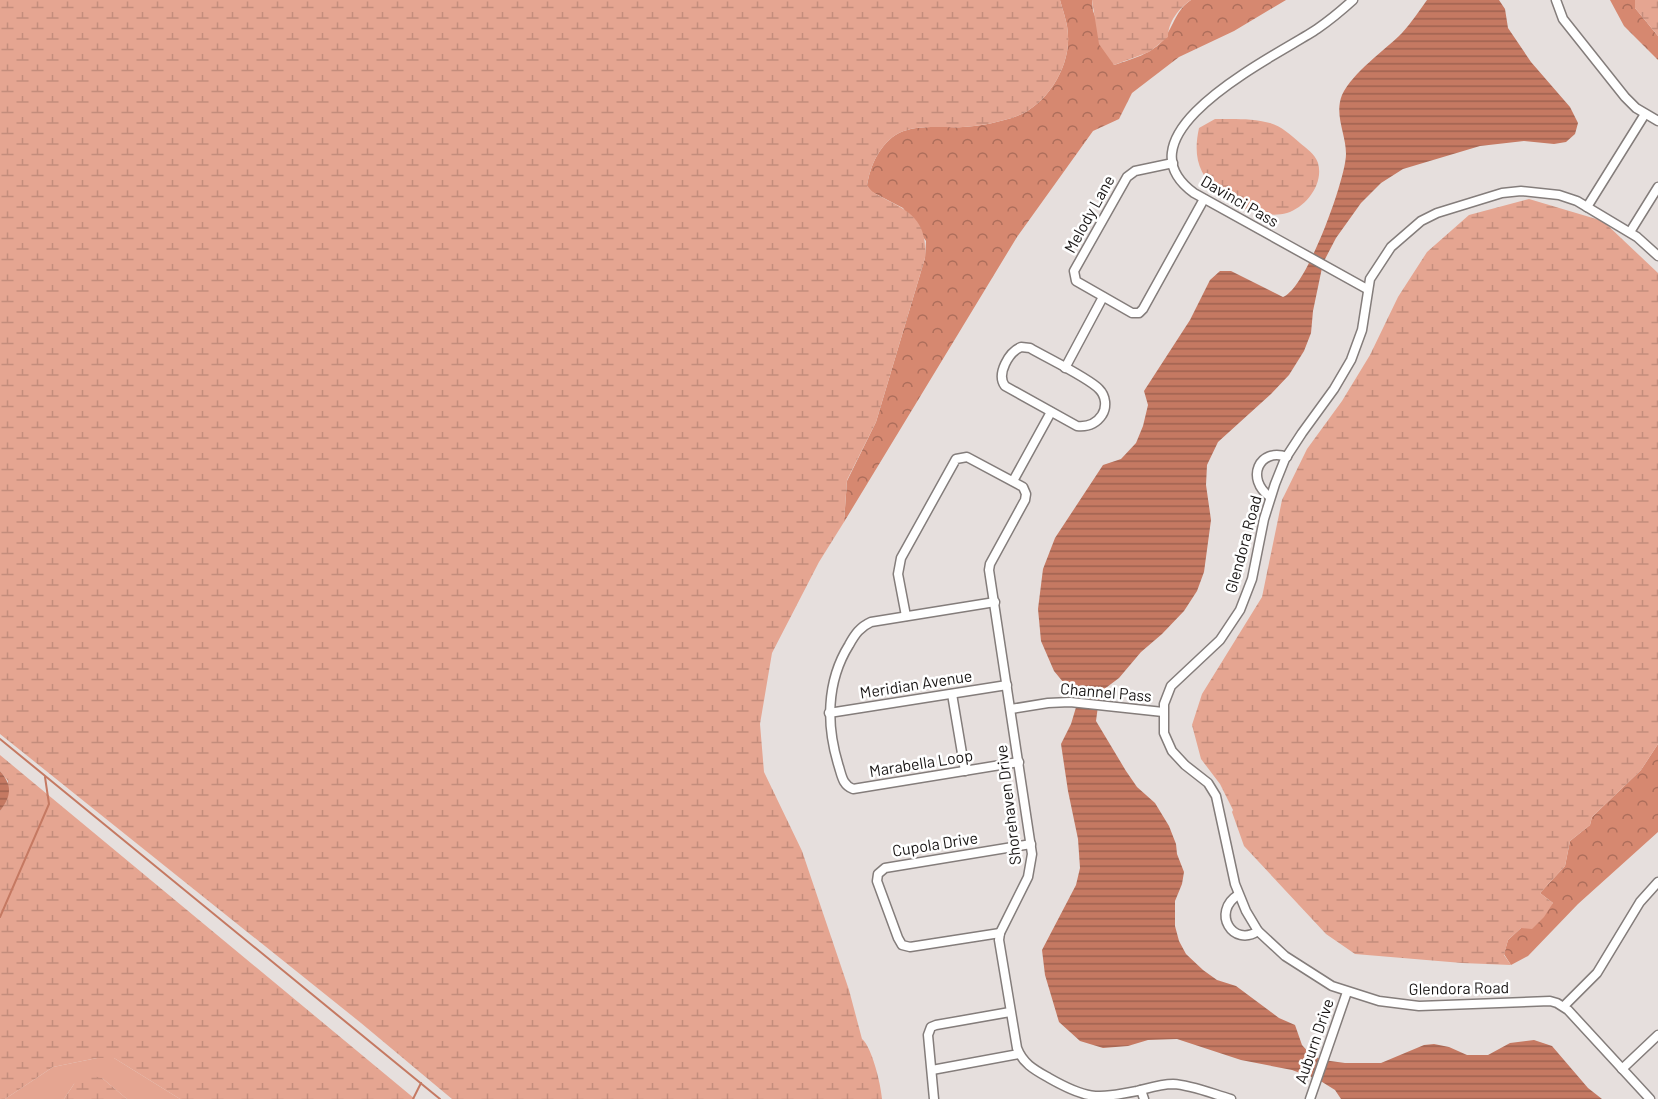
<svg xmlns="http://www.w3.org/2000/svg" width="1658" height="1099" font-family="Barlow,sans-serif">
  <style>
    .grass { fill: #e5a591 }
    .forest { fill: url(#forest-crowns) }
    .wetland { fill: url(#wetland-marsh) }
    .water { fill: url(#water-rules) }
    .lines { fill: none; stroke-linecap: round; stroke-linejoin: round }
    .stream { stroke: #c57962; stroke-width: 2 }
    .minor-casing { stroke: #847d7b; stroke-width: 11 }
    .minor { stroke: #fff; stroke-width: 8 }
    .labels { text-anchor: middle; stroke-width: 5; stroke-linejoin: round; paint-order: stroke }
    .street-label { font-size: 16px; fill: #191615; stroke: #fff }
  </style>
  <defs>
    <pattern id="forest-crowns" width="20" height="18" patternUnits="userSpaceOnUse" patternTransform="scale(1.5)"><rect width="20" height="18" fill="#d68870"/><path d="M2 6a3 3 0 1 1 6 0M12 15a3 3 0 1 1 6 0" fill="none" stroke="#ad6e5b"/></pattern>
    <pattern id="wetland-marsh" width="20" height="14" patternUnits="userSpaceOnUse" patternTransform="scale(1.5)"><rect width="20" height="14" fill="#e5a591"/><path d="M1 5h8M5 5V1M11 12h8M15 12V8" fill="none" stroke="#c48d7c"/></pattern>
    <pattern id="water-rules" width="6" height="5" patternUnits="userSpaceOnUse" patternTransform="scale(1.5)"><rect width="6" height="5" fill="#c57962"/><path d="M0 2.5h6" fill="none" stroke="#9f6250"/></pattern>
  </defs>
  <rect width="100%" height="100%" fill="#e6dfdd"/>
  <polygon class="grass" points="97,1058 114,1058 180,1099 127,1099 102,1078 74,1084 64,1099 5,1099 53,1067"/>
  <g class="forest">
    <path d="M1060 0H1092L1093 11 1114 65C1132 59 1152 54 1164 39 1174 25 1176 10 1191 0H1286L1234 31 1179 57 1132 93 1119 119 1093 131 1017 237 844 522 847 481 876 422 925 258 926 241 903 208 872 192 867 186C870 166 880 143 899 133 917 124 944 128 963 127 980 126 1001 122 1017 116 1047 105 1070 67 1068 36 1068 24 1063 11 1060 0Z"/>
    <polygon points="1610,0 1635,0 1635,8 1658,36 1658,60 1624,26"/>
    <polygon points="1658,744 1658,832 1578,904 1528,956 1511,965 1504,954 1508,940 1521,928 1553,903 1540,893 1565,866 1570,841 1590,825 1592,817 1641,770"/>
  </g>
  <g class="wetland">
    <path d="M0 0H1060C1063 11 1068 24 1068 36 1070 67 1047 105 1017 116 1001 122 980 126 963 127 944 128 917 124 899 133 880 143 870 166 867 186 873 194 882 197 891 202 917 215 927 228 925 258L876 422 847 480 844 522 819 562 772 653 760 724 764 772 802 851 849 990 862 1039C872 1047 881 1085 882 1099H452L361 1023 0 734Z"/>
    <path d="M1092 0H1191C1179 8 1168 22 1168 37L1149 52 1114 65 1099 44Z"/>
    <polygon points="1635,0 1658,0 1658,36 1635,8"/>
    <path d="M1215 119C1233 119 1253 118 1270 123 1281 126 1291 135 1300 143 1306 148 1315 154 1318 163 1324 184 1306 207 1287 213 1266 219 1234 208 1219 193 1198 174 1193 156 1199 128Z"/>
    <polygon points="1529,199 1603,221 1658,273 1658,744 1641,770 1592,817 1590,825 1570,841 1565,866 1540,893 1553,903 1544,917 1532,929 1521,928 1508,940 1504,955 1511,965 1462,963 1355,954 1326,934 1244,846 1232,812 1233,810 1220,784 1201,759 1192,725 1202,694 1262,597 1282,500 1307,449 1342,401 1370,355 1398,297 1427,252 1469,215"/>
    <polygon points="0,755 415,1099 180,1099 114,1058 97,1058 53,1067 5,1099 0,1099 0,811 3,806 8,781 0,771"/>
    <polygon points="85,1074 102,1078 127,1099 64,1099 74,1084"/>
  </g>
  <g class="water">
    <path d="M1427 0H1499L1505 9 1508 28 1531 62 1570 107 1578 123 1575 134 1566 142 1554 144 1524 141 1480 146 1403 169 1381 183 1361 203 1336 238 1323 263 1313 311 1311 333 1304 351 1289 375 1271 394 1218 442 1207 465 1206 485 1211 520 1204 572 1197 591 1184 611 1162 634 1141 652 1119 678 1103 690 1098 706 1096 721 1126 771 1137 787 1155 803 1169 826 1176 844 1177 854 1184 872 1182 884 1175 901V926L1179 941 1186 954 1203 970 1217 980 1236 986 1279 1018 1295 1025 1302 1045 1311 1055 1323 1060 1345 1063H1381L1424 1045 1434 1044 1449 1047 1467 1055H1488L1510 1043 1534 1040 1552 1046 1588 1088 1602 1099H1341L1335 1090 1319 1080 1292 1070 1241 1060 1177 1039 1148 1040 1128 1046 1103 1048 1080 1041 1059 1022 1045 975 1042 950 1076 885 1080 868 1078 839 1068 791 1061 744 1071 724 1077 704 1068 688 1054 671 1041 641 1038 609 1043 569 1055 538 1103 465 1121 459 1136 443 1143 426 1148 405 1144 391 1190 320 1210 280 1220 271H1231L1283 297C1306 289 1346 179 1346 154 1346 134 1334 115 1342 95 1353 72 1384 51 1402 33 1411 23 1419 11 1427 0Z"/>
    <path d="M0 771C12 785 12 795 0 811Z"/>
  </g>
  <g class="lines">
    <g class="stream">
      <polyline points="0,739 440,1099"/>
      <polyline points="0,917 49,804 45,777"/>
      <polyline points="413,1099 421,1083"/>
    </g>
    <g class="minor-casing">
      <g id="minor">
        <path d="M1353 0C1342 10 1330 20 1317 29 1280 54 1112 133 1194 193L1367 289"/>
        <polyline points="1556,0 1563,19 1625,97 1636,108 1658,121"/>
        <polyline points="1173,163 1135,171 1127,177 1074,271 1076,281 1132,313 1139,313 1143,309 1204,199"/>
        <polyline points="1587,207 1645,114"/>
        <polyline points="1630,232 1658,187"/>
        <path d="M1021 347 1030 348C1045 357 1089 378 1099 389 1106 396 1107 407 1102 415 1096 424 1087 427 1077 426L1005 386C996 374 1009 352 1021 347Z"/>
        <polyline points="1065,368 1103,297"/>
        <polyline points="1013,481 1051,412"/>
        <path d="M1270 497C1245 479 1259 447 1287 457"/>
        <path d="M995 602 871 622C860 627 855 634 849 645 826 682 826 726 839 767 842 777 843 785 853 789L1019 762"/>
        <path d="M906 616 898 574 901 558 956 459 967 457 1023 487 1026 494 1025 500 990 564 989 570 1032 854 1028 877 1000 933 999 940 1017 1048C1023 1064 1035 1070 1049 1078 1086 1099 1095 1099 1137 1091 1149 1088 1161 1084 1173 1084 1192 1085 1213 1094 1231 1099"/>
        <polyline points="952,694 965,771"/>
        <polyline points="1011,709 1048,703 1070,702 1163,712"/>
        <polyline points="829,713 1007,685"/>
        <path d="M1238 895C1211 912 1233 948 1258 931"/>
        <polyline points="1000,933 910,947 902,945 898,938 877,881 878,874 885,868 1031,844"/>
        <polyline points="1564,1006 1597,973 1640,902 1658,882"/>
        <polyline points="1622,1069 1658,1035"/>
        <polyline points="932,1070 1019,1054"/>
        <polyline points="1141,1090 1144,1099"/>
        <polyline points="934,1099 928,1035 931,1027 936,1025 1010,1012"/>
        <polyline points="1310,1099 1347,992"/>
        <polyline points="1650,1099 1568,1010 1557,1003 1550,1001 1419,1006 1379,1001 1332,986 1285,956 1258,931 1246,911 1235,884 1216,796 1208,783 1185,765 1172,751 1164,733 1164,704 1171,686 1220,640 1240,610 1252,579 1264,519 1275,484 1285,459 1302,433 1334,389 1351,360 1362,330 1370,279 1391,247 1421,221 1437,213 1502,193 1521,191 1559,195 1577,201 1637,237 1658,256"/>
      </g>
    </g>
    <use href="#minor" class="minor"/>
  </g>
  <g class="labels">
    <g class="street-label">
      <text transform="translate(1240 201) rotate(30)" y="6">Davinci Pass</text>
      <text transform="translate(1089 214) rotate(-61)" y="6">Melody Lane</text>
      <text transform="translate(1243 544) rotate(-75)" y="6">Glendora Road</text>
      <text transform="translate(916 684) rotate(-9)" y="6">Meridian Avenue</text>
      <text transform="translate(1106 692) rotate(5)" y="6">Channel Pass</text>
      <text transform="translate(921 763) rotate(-9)" y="6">Marabella Loop</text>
      <text transform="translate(1008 805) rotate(-97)" y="6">Shorehaven Drive</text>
      <text transform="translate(935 844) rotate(-9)" y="6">Cupola Drive</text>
      <text transform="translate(1459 988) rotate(-1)" y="6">Glendora Road</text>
      <text transform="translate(1314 1041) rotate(-71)" y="6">Auburn Drive</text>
    </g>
  </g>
</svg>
